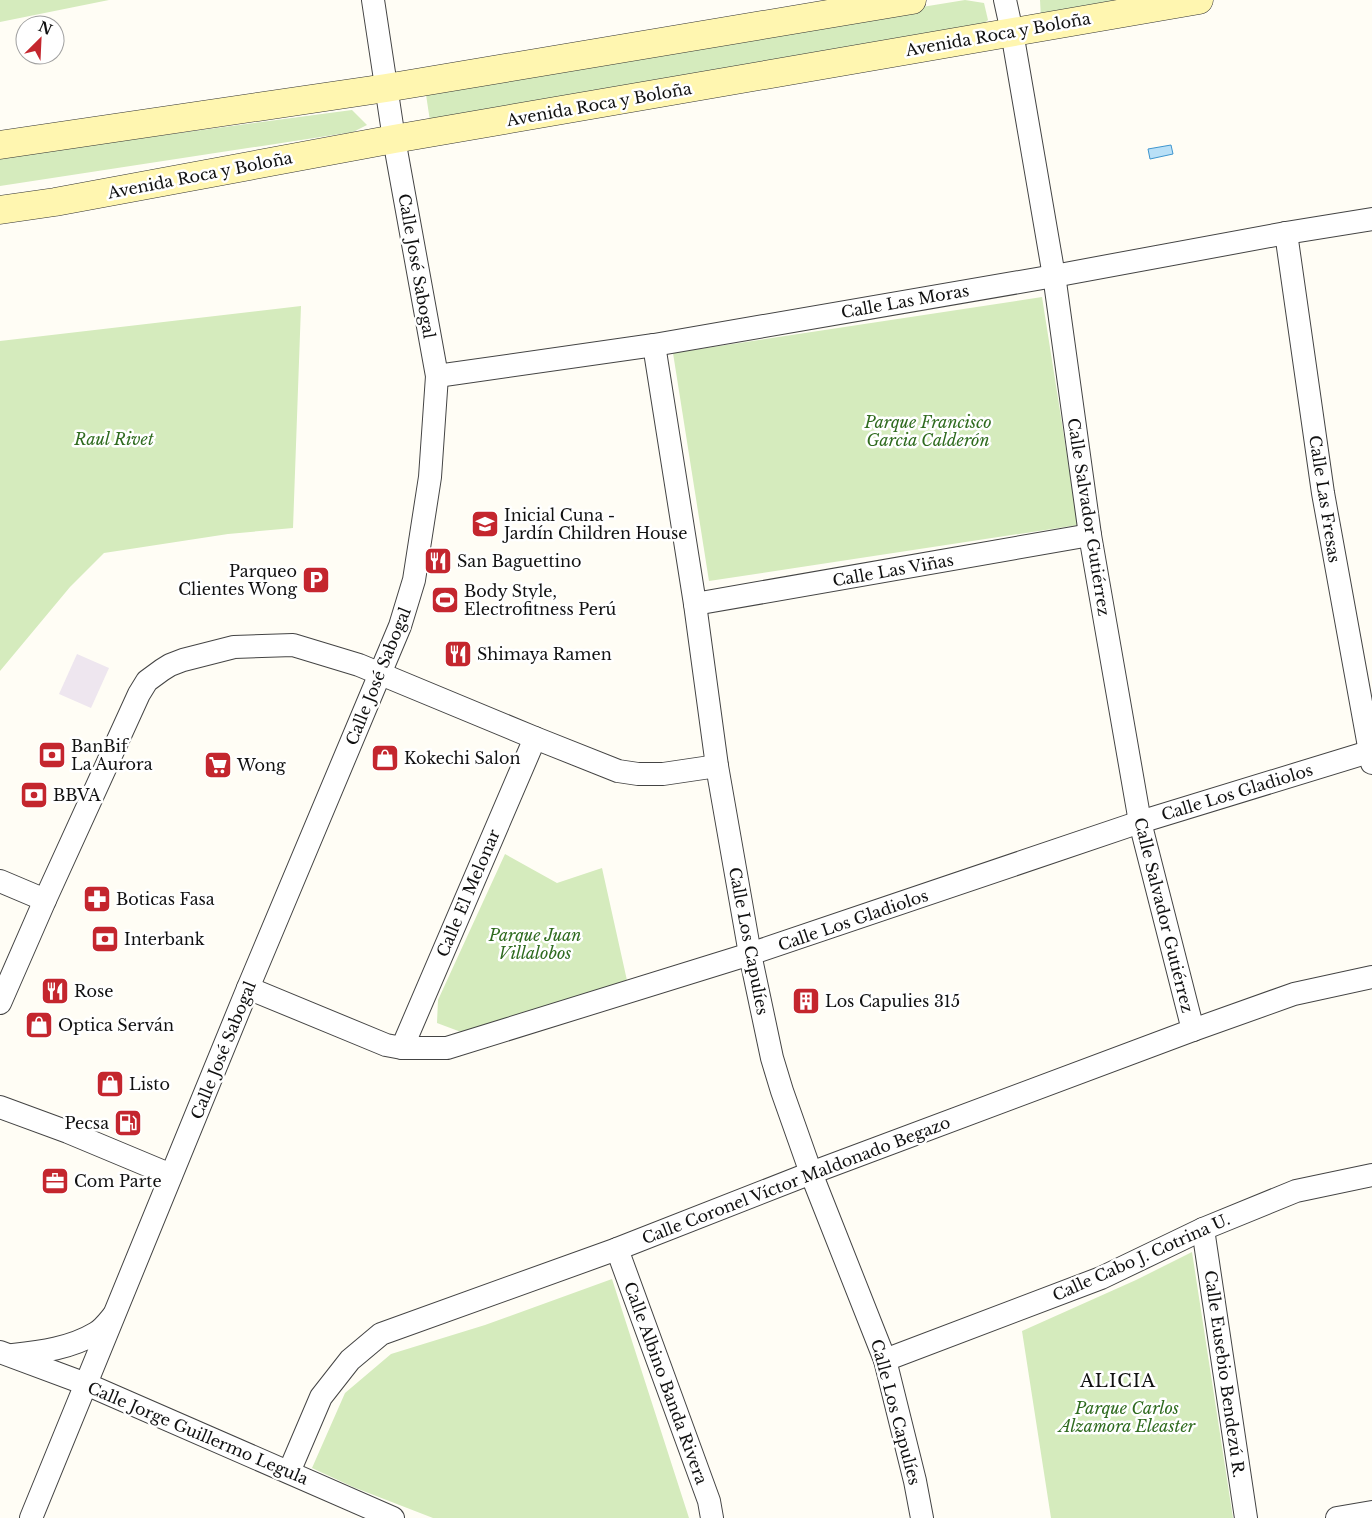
<svg xmlns="http://www.w3.org/2000/svg" width="1372" height="1518" font-family="'Libre Baskerville',serif">
  <style>
    .industrial { fill: #eee6ef }
    .green { fill: #d5ebbd }
    .water { fill: #b9e0f7; stroke: #3f96cf }
    .lines { fill: none; stroke-linecap: round; stroke-linejoin: round }
    .minor-casing { stroke: #444; stroke-width: 24 }
    .secondary-casing { stroke: #333; stroke-width: 29 }
    .minor { stroke: #fff; stroke-width: 22 }
    .secondary { stroke: #fff6b0; stroke-width: 28 }
    .labels { text-anchor: middle; stroke-width: 5; stroke-linejoin: round; paint-order: stroke }
    .street-label { font-size: 16px; fill: #111; stroke: #fff }
    .park-label { font-size: 16px; font-style: italic; fill: #2f6b1f; stroke: #fff }
    .poi-label { font-size: 16px; fill: #111; stroke: #fff; text-anchor: start }
    .neighbourhood-label { font-size: 18px; letter-spacing: 1px; fill: #111; stroke: #fff }
  </style>
  <rect width="100%" height="100%" fill="#fffdf5"/>
  <polygon class="industrial" points="77,654 109,668 91,708 59,694"/>
  <g class="green">
    <polygon points="0,0 109,0 0,22"/>
    <polygon points="965,0 984,3 988,20 981,27 430,121 425,88"/>
    <polygon points="1040,0 1146,0 1041,19"/>
    <polygon points="352,110 367,125 353,132 0,186 0,157"/>
    <polygon points="1042,297 1078,525 709,581 673,353"/>
    <polygon points="301,306 293,528 228,534 104,553 70,587 0,671 0,341"/>
    <polygon points="505,854 557,883 602,868 628,985 461,1032 437,1023 438,1000"/>
    <polygon points="1192,1252 1233,1518 1051,1518 1022,1331 1136,1280"/>
    <polygon points="612,1279 689,1518 433,1518 353,1487 312,1468 345,1393 391,1354 485,1325"/>
  </g>
  <polygon class="water" points="1171,145 1173,154 1150,159 1148,149"/>
  <g class="lines">
    <g class="minor-casing">
      <g id="minor">
        <polyline points="1005,0 1012,32 1055,282 1090,535 1140,822 1193,1030"/>
        <polyline points="1286,233 1323,493 1372,763"/>
        <polyline points="654,345 695,604 717,766 750,954 772,1058 782,1091 811,1173 885,1360 915,1481 922,1518"/>
        <polyline points="437,376 654,345 1054,276 1286,233 1372,219"/>
        <polyline points="695,604 1090,535"/>
        <polyline points="0,881 45,900"/>
        <polyline points="248,988 386,1045 402,1048 447,1048 750,954 1140,822 1372,751"/>
        <polyline points="0,1003 45,900 139,694 147,681 162,670 170,665 183,660 234,647 293,645 359,665 535,738 618,771 638,774 663,774 717,766"/>
        <polyline points="402,1048 535,738"/>
        <polyline points="0,1107 68,1132 171,1175"/>
        <polyline points="1203,1229 1246,1518"/>
        <polyline points="617,1249 709,1501 712,1518"/>
        <polyline points="0,1352 86,1384 393,1518"/>
        <path d="M13 1355C41 1352 71 1348 96 1333 103 1329 108 1322 113 1316"/>
        <polyline points="885,1360 1101,1278 1203,1229 1296,1191 1372,1175"/>
        <polyline points="289,1472 321,1397 350,1360 381,1334 617,1249 811,1173 1193,1030 1294,994 1372,977"/>
        <polyline points="31,1518 248,988 400,626 414,580 430,477 437,376 394,139 373,0"/>
        <polyline points="1337,1518 1372,1512"/>
      </g>
    </g>
    <g class="secondary-casing">
      <g id="secondary">
        <polyline points="0,145 386,88 912,0"/>
        <polyline points="0,210 55,202 394,139 1199,0"/>
      </g>
    </g>
    <use href="#minor" class="minor"/>
    <use href="#secondary" class="secondary"/>
  </g>
  <defs>
    <g id="school-square" transform="scale(1.4375)"><rect x="-9" y="-9" width="18" height="18" rx="4" fill="#c4262e" stroke="#fff"/><path d="M0-5L7-2L0 1L-7-2ZM-4 1L0 2.5L4 1V4Q0 6-4 4Z" fill="#fff"/></g>
    <g id="restaurant-square" transform="scale(1.4375)"><rect x="-9" y="-9" width="18" height="18" rx="4" fill="#c4262e" stroke="#fff"/><path d="M-5-6h1v4h1v-4h1v4h1v-4h1v5L-1.5 .5V6h-2V.5L-5-1ZM5-6V6H3V1.5H1.5Q1.5-4 5-6Z" fill="#fff"/></g>
    <g id="parking-square" transform="scale(1.4375)"><rect x="-9" y="-9" width="18" height="18" rx="4" fill="#c4262e" stroke="#fff"/><path d="M-3.5-5.5H1a3.5 3.5 0 0 1 0 7H-1V5.5H-3.5ZM-1-3.4V-.6H.8a1.4 1.4 0 0 0 0-2.8Z" fill="#fff"/></g>
    <g id="stadium-square" transform="scale(1.4375)"><rect x="-9" y="-9" width="18" height="18" rx="4" fill="#c4262e" stroke="#fff"/><path d="M0-5a6.5 5 0 1 0 0 10a6.5 5 0 1 0 0-10ZM-3.5-1.8h7v3.6h-7Z" fill="#fff"/></g>
    <g id="bank-square" transform="scale(1.4375)"><rect x="-9" y="-9" width="18" height="18" rx="4" fill="#c4262e" stroke="#fff"/><path d="M-6-4H6V4H-6ZM0-2.3a2.3 2.3 0 1 0 0 4.6a2.3 2.3 0 1 0 0-4.6Z" fill="#fff"/></g>
    <g id="shop-square" transform="scale(1.4375)"><rect x="-9" y="-9" width="18" height="18" rx="4" fill="#c4262e" stroke="#fff"/><path d="M-5-2.5h2.3a2.7 3.5 0 0 1 5.4 0H5L5.5 6h-11ZM-1.5-2.5h3a1.5 2.3 0 0 0-3 0Z" fill="#fff"/></g>
    <g id="supermarket-square" transform="scale(1.4375)"><rect x="-9" y="-9" width="18" height="18" rx="4" fill="#c4262e" stroke="#fff"/><path d="M-6-5.5h2.5l.6 2H6L4.5 2H-2.5L-4.4-4H-6ZM-1.5 3.2a1.3 1.3 0 1 0 .1 0ZM3 3.2a1.3 1.3 0 1 0 .1 0Z" fill="#fff"/></g>
    <g id="pharmacy-square" transform="scale(1.4375)"><rect x="-9" y="-9" width="18" height="18" rx="4" fill="#c4262e" stroke="#fff"/><path d="M-2-6h4v4h4v4h-4v4h-4v-4h-4v-4h4Z" fill="#fff"/></g>
    <g id="building-square" transform="scale(1.4375)"><rect x="-9" y="-9" width="18" height="18" rx="4" fill="#c4262e" stroke="#fff"/><path d="M-4-6H4V6H1V3H-1V6H-4ZM-2.5-4.3h1.7v1.8h-1.7ZM.8-4.3h1.7v1.8H.8ZM-2.5-1h1.7V.8h-1.7ZM.8-1h1.7V.8H.8Z" fill="#fff"/></g>
    <g id="fuel-square" transform="scale(1.4375)"><rect x="-9" y="-9" width="18" height="18" rx="4" fill="#c4262e" stroke="#fff"/><path d="M-5.5-6h7V0h2V4h1.3V-2.5L3-4.5l.8-.8L6-3V5H2.5V1h-1V6h-7ZM-4.2-4.7v3.2H.2V-4.7Z" fill="#fff"/></g>
    <g id="office-square" transform="scale(1.4375)"><rect x="-9" y="-9" width="18" height="18" rx="4" fill="#c4262e" stroke="#fff"/><path d="M-6-3h4V-5.5h4V-3h4V5H-6ZM-1-4.5V-3h2v-1.5ZM-6 0V1H6V0Z" fill="#fff"/></g>
  </defs>
  <g fill-rule="evenodd">
    <use href="#school-square" x="485" y="524"/>
    <use href="#restaurant-square" x="438" y="561"/>
    <use href="#parking-square" x="316" y="580"/>
    <use href="#stadium-square" x="445" y="600"/>
    <use href="#restaurant-square" x="458" y="654"/>
    <use href="#bank-square" x="52" y="755"/>
    <use href="#shop-square" x="385" y="758"/>
    <use href="#supermarket-square" x="218" y="765"/>
    <use href="#bank-square" x="34" y="795"/>
    <use href="#pharmacy-square" x="97" y="899"/>
    <use href="#bank-square" x="105" y="939"/>
    <use href="#restaurant-square" x="55" y="991"/>
    <use href="#building-square" x="806" y="1001"/>
    <use href="#shop-square" x="39" y="1025"/>
    <use href="#shop-square" x="110" y="1084"/>
    <use href="#fuel-square" x="128" y="1123"/>
    <use href="#office-square" x="55" y="1181"/>
  </g>
  <g class="labels">
    <g class="street-label">
      <text transform="translate(998 34) rotate(-10)" y="6">Avenida Roca y Boloña</text>
      <text transform="translate(599 104) rotate(-10)" y="6">Avenida Roca y Boloña</text>
      <text transform="translate(200 175) rotate(-11)" y="6">Avenida Roca y Boloña</text>
      <text transform="translate(417 266) rotate(80)" y="6">Calle José Sabogal</text>
      <text transform="translate(905 301) rotate(-10)" y="6">Calle Las Moras</text>
      <text transform="translate(1325 499) rotate(81)" y="6">Calle Las Fresas</text>
      <text transform="translate(1089 517) rotate(81)" y="6">Calle Salvador Gutiérrez</text>
      <text transform="translate(893 570) rotate(-10)" y="6">Calle Las Viñas</text>
      <text transform="translate(378 676) rotate(-68)" y="6">Calle José Sabogal</text>
      <text transform="translate(1237 792) rotate(-17)" y="6">Calle Los Gladiolos</text>
      <text transform="translate(468 893) rotate(-67)" y="6">Calle El Melonar</text>
      <text transform="translate(1164 915) rotate(76)" y="6">Calle Salvador Gutiérrez</text>
      <text transform="translate(853 920) rotate(-19)" y="6">Calle Los Gladiolos</text>
      <text transform="translate(749 941) rotate(79)" y="6">Calle Los Capulíes</text>
      <text transform="translate(223 1050) rotate(-68)" y="6">Calle José Sabogal</text>
      <text transform="translate(796 1180) rotate(-21)" y="6">Calle Coronel Víctor Maldonado Begazo</text>
      <text transform="translate(1141 1257) rotate(-24)" y="6">Calle Cabo J. Cotrina U.</text>
      <text transform="translate(1225 1374) rotate(82)" y="6">Calle Eusebio Bendezú R.</text>
      <text transform="translate(666 1383) rotate(70)" y="6">Calle Albino Banda Rivera</text>
      <text transform="translate(896 1412) rotate(75)" y="6">Calle Los Capulíes</text>
      <text transform="translate(198 1433) rotate(23)" y="6">Calle Jorge Guillermo Legula</text>
    </g>
    <g class="park-label">
      <text x="928" y="428">Parque Francisco<tspan x="928" dy="18">Garcia Calderón</tspan></text>
      <text x="114" y="445">Raul Rivet</text>
      <text x="535" y="941">Parque Juan<tspan x="535" dy="18">Villalobos</tspan></text>
      <text x="1127" y="1414">Parque Carlos<tspan x="1127" dy="18">Alzamora Eleaster</tspan></text>
    </g>
    <g class="poi-label">
      <text x="504" y="521">Inicial Cuna -<tspan x="504" dy="18">Jardín Children House</tspan></text>
      <text x="457" y="567">San Baguettino</text>
      <text x="297" y="577" text-anchor="end">Parqueo<tspan x="297" dy="18">Clientes Wong</tspan></text>
      <text x="464" y="597">Body Style,<tspan x="464" dy="18">Electrofitness Perú</tspan></text>
      <text x="477" y="660">Shimaya Ramen</text>
      <text x="71" y="752">BanBif<tspan x="71" dy="18">La Aurora</tspan></text>
      <text x="404" y="764">Kokechi Salon</text>
      <text x="237" y="771">Wong</text>
      <text x="53" y="801">BBVA</text>
      <text x="116" y="905">Boticas Fasa</text>
      <text x="124" y="945">Interbank</text>
      <text x="74" y="997">Rose</text>
      <text x="825" y="1007">Los Capulies 315</text>
      <text x="58" y="1031">Optica Serván</text>
      <text x="129" y="1090">Listo</text>
      <text x="109" y="1129" text-anchor="end">Pecsa</text>
      <text x="74" y="1187">Com Parte</text>
    </g>
    <g class="neighbourhood-label">
      <text x="1118" y="1387">ALICIA</text>
    </g>
  </g>
  <g transform="translate(40 40) rotate(24)"><circle r="24" fill="#ffffff" stroke="#a0a0a0"/>
  <path d="M0-4L9 19L0 12L-9 19Z" fill="#c4262e"/>
  <text y="-8" font-size="14" font-weight="bold" text-anchor="middle" fill="#111111">N</text>
  </g>
</svg>
